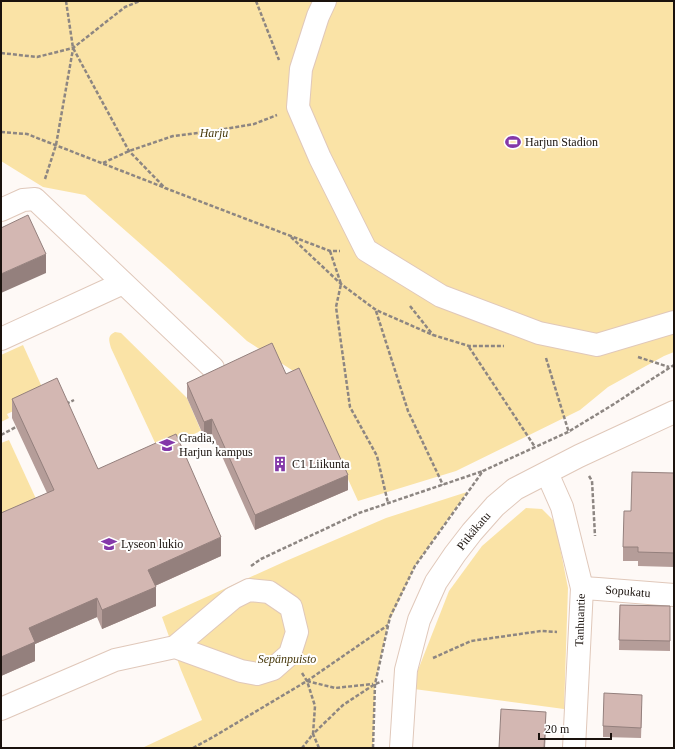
<svg xmlns="http://www.w3.org/2000/svg" width="675" height="749" viewBox="0 0 675 749" font-family="Georgia,serif">
  <rect width="100%" height="100%" fill="#fef9f6"/>
  <!-- green -->
  <g fill="#fae3a6">
    <path d="M1,1H674V352L664,356L608,387L580,410L456,471L358,501L301,376L247,341L169,269L85,195L43,187L1,161Z"/>
    <path d="M115,332L121,333L187,398L201,431L158,449L111,348C109,340 107,336 115,332Z"/>
    <path d="M23,345L46,396L7,414L9,418L1,422V355Z"/>
    <path d="M9,440L37,501L1,533V443Z"/>
    <path d="M467,492L415,566L388,624L375,684L373,748H142L202,720L181,670L162,617L286,561L386,518Z"/>
    <path d="M526,508L542,509L555,522L568,588L564,709L414,689L418,670L449,591L482,546Z"/>
  </g>
  <g fill="none" stroke-linecap="round" stroke-linejoin="round">
    <defs>
      <g id="minor">
        <path d="M325,1L318,16L301,69L298,107L320,158L366,250L441,296L539,333L597,345L674,322"/>
        <path d="M1,210L23,200L35,199L213,368"/>
        <path d="M1,339L123,283"/>
        <path d="M547,473L562,507L582,588L574,748"/>
        <path id="s1" d="M582,588L598,589L674,595"/>
        <path d="M1,709L115,660L175,647L233,598L249,590L269,592L291,607L297,632L290,654L273,669L257,674L241,671L175,647"/>
        <path id="s2" d="M401,748L406,670L419,620L436,582L455,554L472,532L495,506L515,489L579,456L674,412"/>
      </g>
    </defs>
    <!-- minor casing -->
    <use href="#minor" stroke="#e0c8ba" stroke-width="24"/>
    <!-- path -->
    <g stroke="#8d8682" stroke-width="2.5" stroke-dasharray="4 2" stroke-linecap="butt">
      <path d="M66,1L73,48L129,151L165,188L330,251H340"/>
      <path d="M256,1L279,60"/>
      <path d="M1,53L37,57L73,48L125,7L140,1"/>
      <path d="M1,132L27,134L163,187"/>
      <path d="M103,163L129,151L173,136L213,131L254,124L277,115"/>
      <path d="M45,179L56,145L73,49"/>
      <path d="M291,237L341,284L376,310L433,335L469,346H504"/>
      <path d="M330,251L341,284L336,307L350,407L377,456L388,503"/>
      <path d="M410,306L433,335"/>
      <path d="M376,311L408,411L443,485"/>
      <path d="M469,347L535,447"/>
      <path d="M638,357L669,367"/>
      <path d="M546,358L569,433"/>
      <path d="M66,404L74,400"/>
      <path d="M1,435L16,427"/>
      <path d="M589,476L592,481L595,536"/>
      <path d="M251,566L261,559L359,513L483,471"/>
      <path d="M433,658L471,641L541,631L557,632"/>
      <path d="M302,673L307,681L315,706L313,734L302,748"/>
      <path d="M307,681L335,688L373,684"/>
      <path d="M193,748L213,737L307,681L388,625"/>
      <path d="M319,748L313,734L343,705L375,684L383,681"/>
      <path d="M373,748L375,684L390,617L415,566L483,471L568,432L614,404L652,379L674,365"/>
    </g>
    <!-- minor -->
    <use href="#minor" stroke="#fff" stroke-width="22"/>
  </g>
  <!-- wall -->
  <g fill="#b59d99">
    <path d="M286,374L348,490L255,530L212,434L204,437L187,398V383Z"/>
    <path d="M12,399L98,469L221,556L155,586L156,606L102,629L97,617L35,644V661L1,676L47,493L12,418Z"/>
    <path d="M674,473V567L638,566V561H623V547L631,511Z"/>
    <path d="M620,605L670,606V651L619,650Z"/>
    <path d="M642,706L641,738L603,737V726Z"/>
  </g>
  <!-- shaded-wall -->
  <g fill="#94807d">
    <path d="M46,254V273L1,293V274Z"/>
    <path d="M212,419V434L204,437V422Z"/>
    <path d="M348,475V490L255,530V515Z"/>
    <path d="M221,537V556L148,589V570Z"/>
    <path d="M156,587V606L102,629V610Z"/>
    <path d="M97,598V617L35,644V661L1,676V657L29,628Z"/>
    <path d="M546,712V727L545,748H544Z"/>
  </g>
  <!-- building -->
  <g fill="#d3b7b2" stroke="#94807d">
    <path d="M28,215L46,254L1,274V228Z"/>
    <path d="M272,343L286,374L299,368L348,475L255,515L212,419L204,422L187,383Z"/>
    <path d="M57,378L98,469L176,434L221,537L148,570L156,587L102,610L97,598L29,628L35,642L1,657V513L54,490L12,399Z"/>
    <path d="M632,472L674,473V553L638,552V547H623L624,511H631Z"/>
    <path d="M620,605L670,606V641L619,640Z"/>
    <path d="M604,693L642,695L641,728L603,726Z"/>
    <path d="M501,709L546,712L544,748H499Z"/>
  </g>
  <!-- icons -->
  <defs>
    <symbol id="stadium-bare" viewBox="-9 -9 18 18"><path d="M0-5a6.5 5 0 1 0 0 10a6.5 5 0 1 0 0-10ZM-3.5-1.8h7v3.6h-7Z" fill="#8438a9" stroke="#fff" stroke-width="2.5" paint-order="stroke"/></symbol>
    <symbol id="university-bare" viewBox="-9 -9 18 18"><path d="M0-5L7-2L0 1L-7-2ZM-4 1L0 2.5L4 1V4Q0 6-4 4Z" fill="#8438a9" stroke="#fff" stroke-width="2.5" paint-order="stroke"/></symbol>
    <symbol id="building-bare" viewBox="-9 -9 18 18"><path d="M-4-6H4V6H1V3H-1V6H-4ZM-2.5-4.3h1.7v1.8h-1.7ZM.8-4.3h1.7v1.8H.8ZM-2.5-1h1.7V.8h-1.7ZM.8-1h1.7V.8H.8Z" fill="#8438a9" stroke="#fff" stroke-width="2.5" paint-order="stroke"/></symbol>
    <symbol id="school-bare" viewBox="-9 -9 18 18"><path d="M0-5L7-2L0 1L-7-2ZM-4 1L0 2.5L4 1V4Q0 6-4 4Z" fill="#8438a9" stroke="#fff" stroke-width="2.5" paint-order="stroke"/></symbol>
  </defs>
  <g fill-rule="evenodd">
    <use href="#stadium-bare" x="502" y="131" width="22" height="22"/>
    <use href="#university-bare" x="156" y="434" width="22" height="22"/>
    <use href="#building-bare" x="269" y="453" width="22" height="22"/>
    <use href="#school-bare" x="98" y="533" width="22" height="22"/>
  </g>
  <g text-anchor="middle" stroke-width="4" stroke-linejoin="round" paint-order="stroke">
    <!-- park labels -->
    <g font-size="12" font-style="italic" fill="#493a0d" stroke="#fff">
      <text x="214" y="137">Harju</text>
      <text x="287" y="663">Sepänpuisto</text>
    </g>
    <!-- poi labels -->
    <g font-size="12" fill="#1a120d" stroke="#fff" text-anchor="start">
      <text x="525" y="146">Harjun Stadion</text>
      <text x="179" y="442">Gradia,<tspan x="179" dy="14">Harjun kampus</tspan></text>
      <text x="292" y="468">C1 Liikunta</text>
      <text x="121" y="548">Lyseon lukio</text>
    </g>
    <!-- street labels -->
    <g font-size="12" fill="#1a120d" stroke="#fff">
      <text dy="4" stroke="none"><textPath href="#s2" startOffset="235">Pitkäkatu</textPath></text>
      <text dy="4" stroke="none"><textPath href="#s1" startOffset="46">Sopukatu</textPath></text>
      <text transform="translate(580 620) rotate(-88)" y="4">Tanhuantie</text>
    </g>
  </g>
  <!-- border -->
  <rect width="675" height="749" fill="none" stroke="#1a120d" stroke-width="4"/>
  <!-- scale -->
  <path d="M539 733v6h72v-6" fill="none" stroke="#1a120d" stroke-width="2"/>
  <text x="545" y="733" font-size="12" fill="#1a120d" stroke="#ffffff" stroke-width="3" paint-order="stroke">20 m</text>
</svg>
